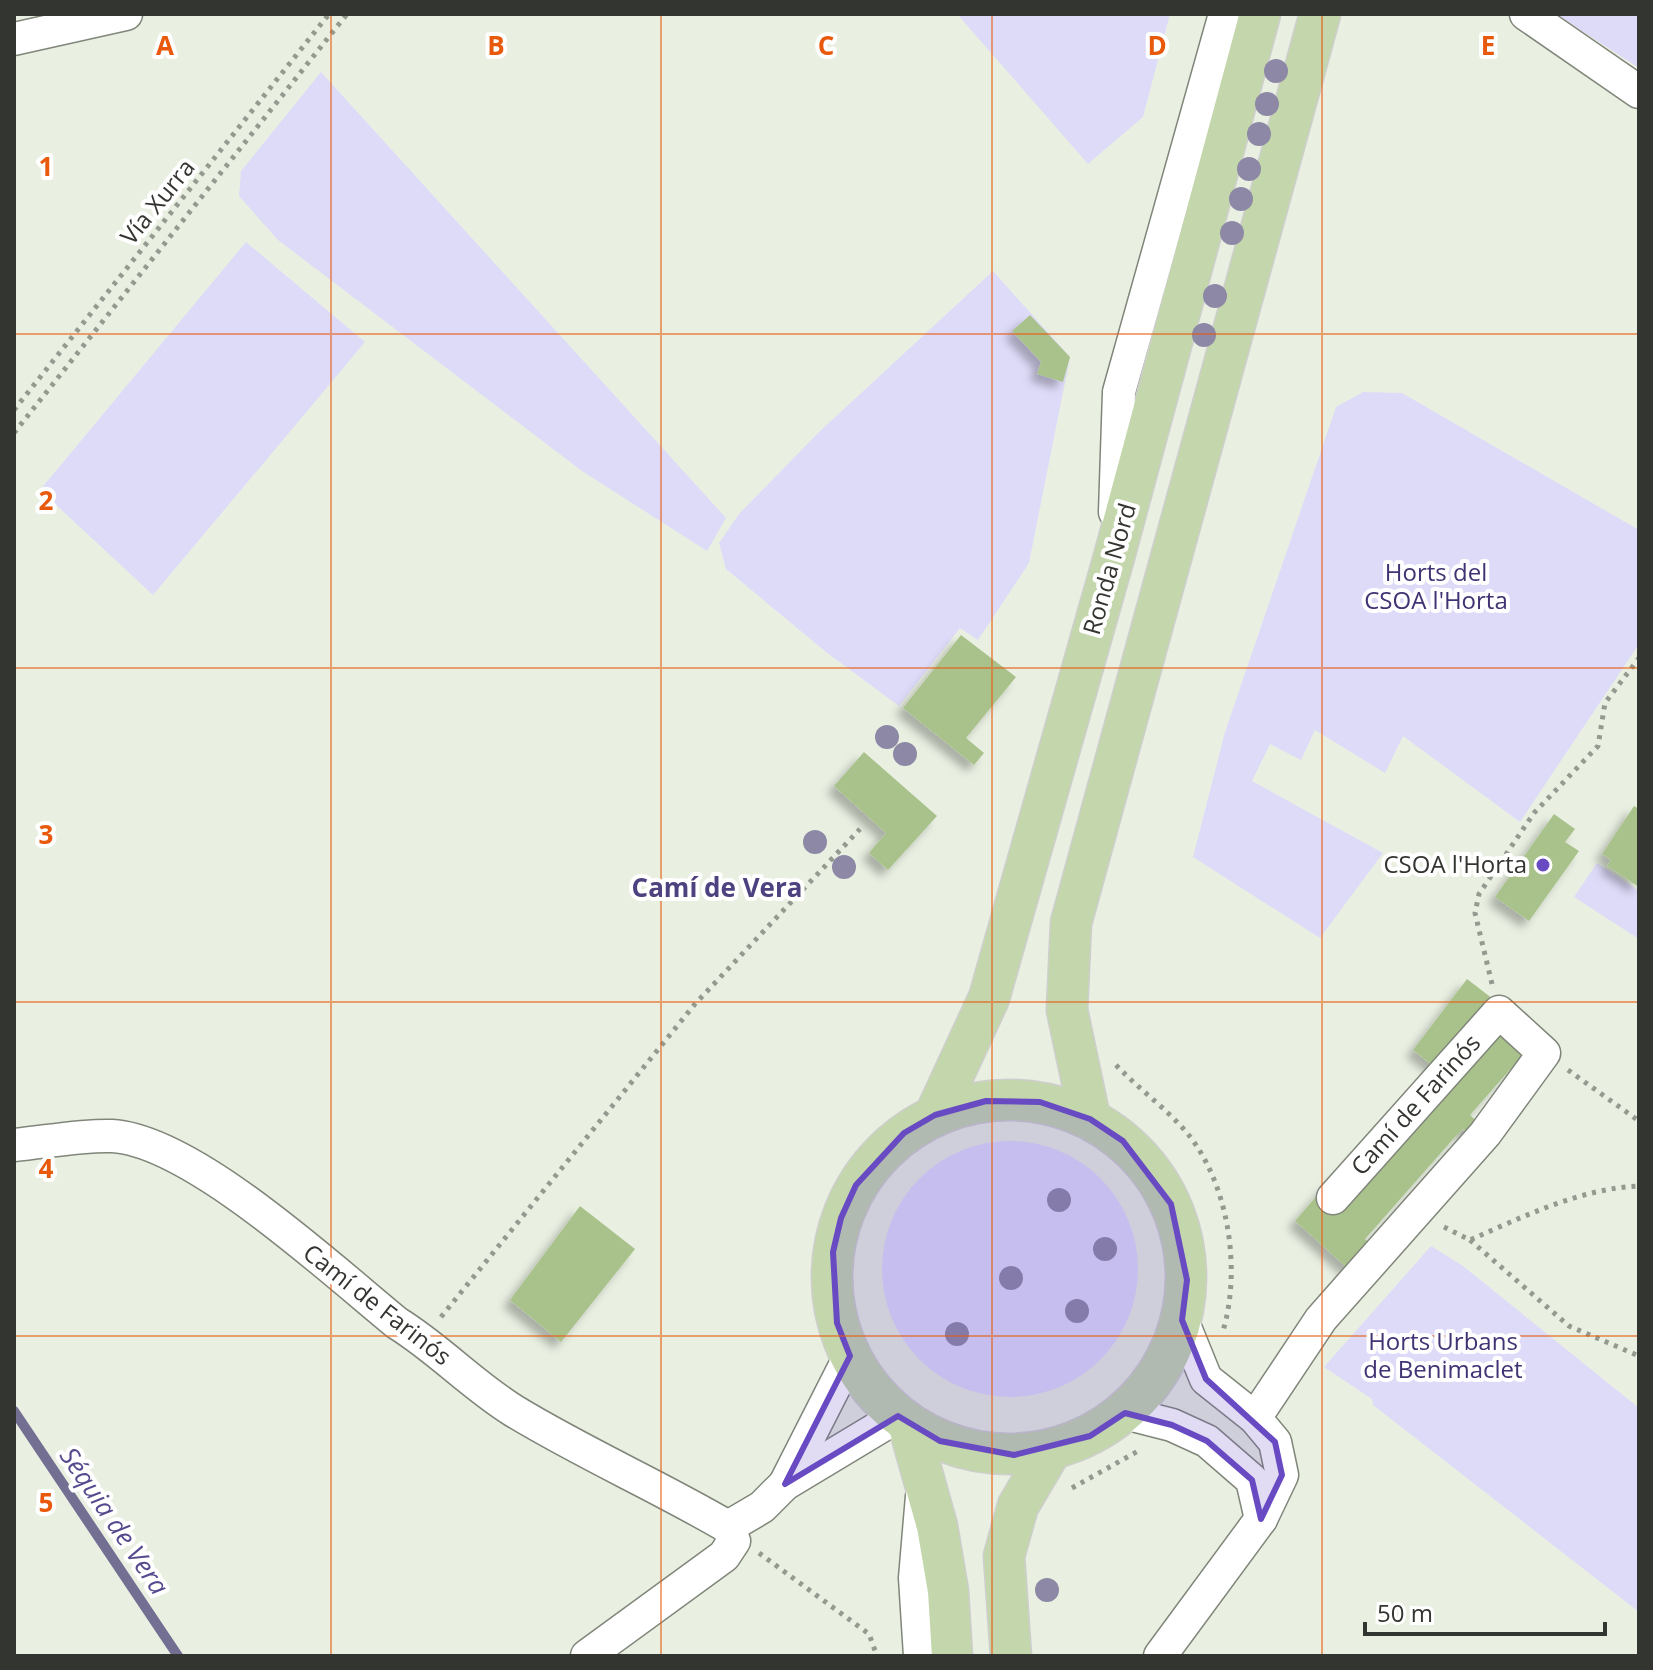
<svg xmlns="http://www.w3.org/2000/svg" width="1653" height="1670" viewBox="0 0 1653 1670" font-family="'Open Sans',sans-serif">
  <defs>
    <filter id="shadow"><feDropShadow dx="-7" dy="7" stdDeviation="4" flood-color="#0004"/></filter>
  </defs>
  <rect width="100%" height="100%" fill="#e9f0e2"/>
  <!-- green -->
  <g fill="#dedbf9">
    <path d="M957,14H1170L1143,117L1088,164Z"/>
    <path d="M1556,14H1639V68Z"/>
    <path d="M321,72L726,518L707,551L582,471L278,240L239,196L241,171Z"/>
    <path d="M246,242L365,342L153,595L40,490Z"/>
    <path d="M993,271L1070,357L1029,563L978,640L960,628L899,706L826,652L726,569L719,543L739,514L818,433Z"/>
    <path d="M1363,392L1402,393L1639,530V644L1520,822L1403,736L1385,773L1315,730L1301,760L1270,744L1252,781L1383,853L1320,938L1193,857L1225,732L1336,407Z"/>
    <path d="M1597,863L1639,891V939L1574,897Z"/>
    <circle cx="1010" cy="1269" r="128"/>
    <path d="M1431,1246L1463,1266L1639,1408V1612L1373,1405L1372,1399L1324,1367Z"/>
  </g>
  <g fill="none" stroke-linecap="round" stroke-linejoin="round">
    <!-- stream -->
    <path stroke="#736f93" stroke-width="10" d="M14,1411L178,1656"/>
  </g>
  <!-- building -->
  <g fill="#a9c28c" filter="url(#shadow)">
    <path d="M1030,315L1070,357L1063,382L1037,374L1041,362L1012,331Z"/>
    <path d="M961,635L1016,677L966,738L984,753L974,765L903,708Z"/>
    <path d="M864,752L937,816L888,870L869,853L886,833L834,786Z"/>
    <path d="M1634,806L1639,809V887L1607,866L1611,860L1602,854Z"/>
    <path d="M1554,814L1575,829L1565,842L1579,851L1529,921L1495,897Z"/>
    <path d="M1467,979L1493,999L1438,1070L1413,1050Z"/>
    <path d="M1502,1023L1518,1037L1510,1045L1522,1056L1470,1115L1481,1125L1472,1136L1463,1129L1454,1138L1365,1239L1374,1247L1353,1273L1295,1221L1321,1191Z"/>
    <path d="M580,1206L635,1249L561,1342L510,1300Z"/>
  </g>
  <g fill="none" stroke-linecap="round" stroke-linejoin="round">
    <defs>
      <g id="minor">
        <path d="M1526,14L1639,92"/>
        <path d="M14,39L126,14"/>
        <path d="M1115,512L1119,392L1225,14"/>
        <path d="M14,1145C46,1142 80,1135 112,1136C192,1140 333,1271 397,1323C439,1349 472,1385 514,1411C583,1453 658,1486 728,1527L762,1507L785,1484L898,1416"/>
        <path d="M1125,1413L1172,1425L1207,1441L1252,1480L1261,1519"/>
        <path d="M1255,1418L1321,1319L1485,1134L1544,1053L1499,1012L1333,1198"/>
        <path d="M785,1484L850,1356"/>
        <path d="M587,1656L724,1556L734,1541L728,1527"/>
        <path d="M920,1656L915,1578L922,1496"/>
        <path d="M1160,1656L1261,1519L1282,1475L1275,1442L1255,1418L1206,1379L1182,1320"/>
      </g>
      <g id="major">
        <circle cx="1009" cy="1277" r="177"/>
        <path d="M935,1115L989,998L1114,557L1260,14"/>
        <path d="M1090,1119L1067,1010L1071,923L1320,14"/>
        <path d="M908,1423L937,1526L948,1591L952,1656"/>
        <path d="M1011,1656L1004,1556L1018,1506L1051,1450"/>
      </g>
    </defs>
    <!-- minor casing -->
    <use href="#minor" stroke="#80867a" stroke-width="35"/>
    <!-- major casing -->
    <use href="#major" stroke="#cecfcd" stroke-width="43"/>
    <!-- path -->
    <g stroke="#959a90" stroke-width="5" stroke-dasharray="4 6" stroke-linecap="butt">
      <path d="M14,410L329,14"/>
      <path d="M14,433L347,14"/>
      <path d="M1492,984L1475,913L1479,894L1534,813L1598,746L1605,703L1639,658"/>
      <path d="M1116,1065C1136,1086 1159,1103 1179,1124C1228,1174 1243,1269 1222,1334"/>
      <path d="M1568,1070L1639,1121"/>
      <path d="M1444,1227L1470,1240C1522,1217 1582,1188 1639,1186"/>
      <path d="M1470,1240L1569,1326L1639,1356"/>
      <path d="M441,1317L695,1004L860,829"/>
      <path d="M1072,1488L1140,1450"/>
      <path d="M759,1553L869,1634L877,1656"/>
    </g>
    <!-- minor -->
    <use href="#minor" stroke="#fff" stroke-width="32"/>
    <!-- major -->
    <use href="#major" stroke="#c4d6ac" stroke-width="40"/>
  </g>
  <!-- trees -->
  <g fill="#8c88a5">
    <circle cx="1276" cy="71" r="12"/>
    <circle cx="1267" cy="104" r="12"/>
    <circle cx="1259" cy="134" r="12"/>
    <circle cx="1249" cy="169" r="12"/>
    <circle cx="1241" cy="199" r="12"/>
    <circle cx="1232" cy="233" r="12"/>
    <circle cx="1215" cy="296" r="12"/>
    <circle cx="1204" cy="335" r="12"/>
    <circle cx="887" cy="737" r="12"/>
    <circle cx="905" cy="754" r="12"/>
    <circle cx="815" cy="842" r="12"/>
    <circle cx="844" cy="867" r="12"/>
    <circle cx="1059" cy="1200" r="12"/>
    <circle cx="1105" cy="1249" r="12"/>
    <circle cx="1011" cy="1278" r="12"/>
    <circle cx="1077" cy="1311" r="12"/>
    <circle cx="957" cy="1334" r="12"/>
    <circle cx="1047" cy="1590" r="12"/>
  </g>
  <!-- marked area -->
  <path fill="#684ac3" fill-opacity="0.2" stroke="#684ac3" stroke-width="6" stroke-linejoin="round" d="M986,1101L1040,1102L1090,1119L1123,1141L1171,1204L1187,1280L1182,1320L1206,1379L1275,1442L1282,1475L1261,1519L1252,1480L1207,1441L1172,1425L1125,1413L1090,1436L1014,1455L940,1441L898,1416L785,1484L850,1356L837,1323L833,1252L841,1218L856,1185L904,1133L935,1115Z"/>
  <!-- grid -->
  <path fill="none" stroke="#e8590c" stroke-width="2" stroke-opacity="0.55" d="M331,14V1656M661,14V1656M992,14V1656M1322,14V1656M14,334H1639M14,668H1639M14,1002H1639M14,1336H1639"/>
  <!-- markers -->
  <circle fill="#684ac3" stroke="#fff" stroke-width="3" cx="1543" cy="865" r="8"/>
  <g text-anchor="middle" stroke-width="8" stroke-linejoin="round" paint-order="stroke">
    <!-- street labels -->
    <g font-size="24" fill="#333630" stroke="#fff">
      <text transform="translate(158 202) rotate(-51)" y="8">Vía Xurra</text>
      <text transform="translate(1110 569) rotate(-74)" y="8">Ronda Nord</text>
      <text transform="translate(1416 1105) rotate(-48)" y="8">Camí de Farinós</text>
      <text transform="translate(377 1305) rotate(38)" y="8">Camí de Farinós</text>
    </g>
    <!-- park labels -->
    <g font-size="24" fill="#403273" stroke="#fff">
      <text x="1436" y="581">Horts del<tspan x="1436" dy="28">CSOA l'Horta</tspan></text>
      <text x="1443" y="1350">Horts Urbans<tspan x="1443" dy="28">de Benimaclet</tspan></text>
    </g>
    <!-- poi labels -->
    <g font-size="24" fill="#333630" stroke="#fff" text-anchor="end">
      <text x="1527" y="873">CSOA l'Horta</text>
    </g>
    <!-- neighbourhood labels -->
    <g font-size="26" font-weight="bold" fill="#4d427f" stroke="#fff">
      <text x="717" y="897">Camí de Vera</text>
    </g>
    <!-- water labels -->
    <g font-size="26" font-style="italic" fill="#564a8e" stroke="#fff">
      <text transform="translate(114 1521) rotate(56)" y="9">Séquia de Vera</text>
    </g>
  </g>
  <g font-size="26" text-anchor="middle" font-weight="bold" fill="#e8590c" stroke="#fff" stroke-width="8" stroke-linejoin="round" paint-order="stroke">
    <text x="165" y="55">A</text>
    <text x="496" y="55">B</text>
    <text x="826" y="55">C</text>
    <text x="1157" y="55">D</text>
    <text x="1488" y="55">E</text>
    <text x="46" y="176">1</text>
    <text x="46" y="510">2</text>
    <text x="46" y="844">3</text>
    <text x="46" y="1178">4</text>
    <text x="46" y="1512">5</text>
  </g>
  <!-- border -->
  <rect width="1653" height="1670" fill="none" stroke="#333630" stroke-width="32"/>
  <!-- scale -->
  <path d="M1365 1622v12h240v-12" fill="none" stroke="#333630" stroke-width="4"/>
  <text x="1377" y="1622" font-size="24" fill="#333630" stroke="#ffffff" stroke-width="6" paint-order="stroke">50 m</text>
</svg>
